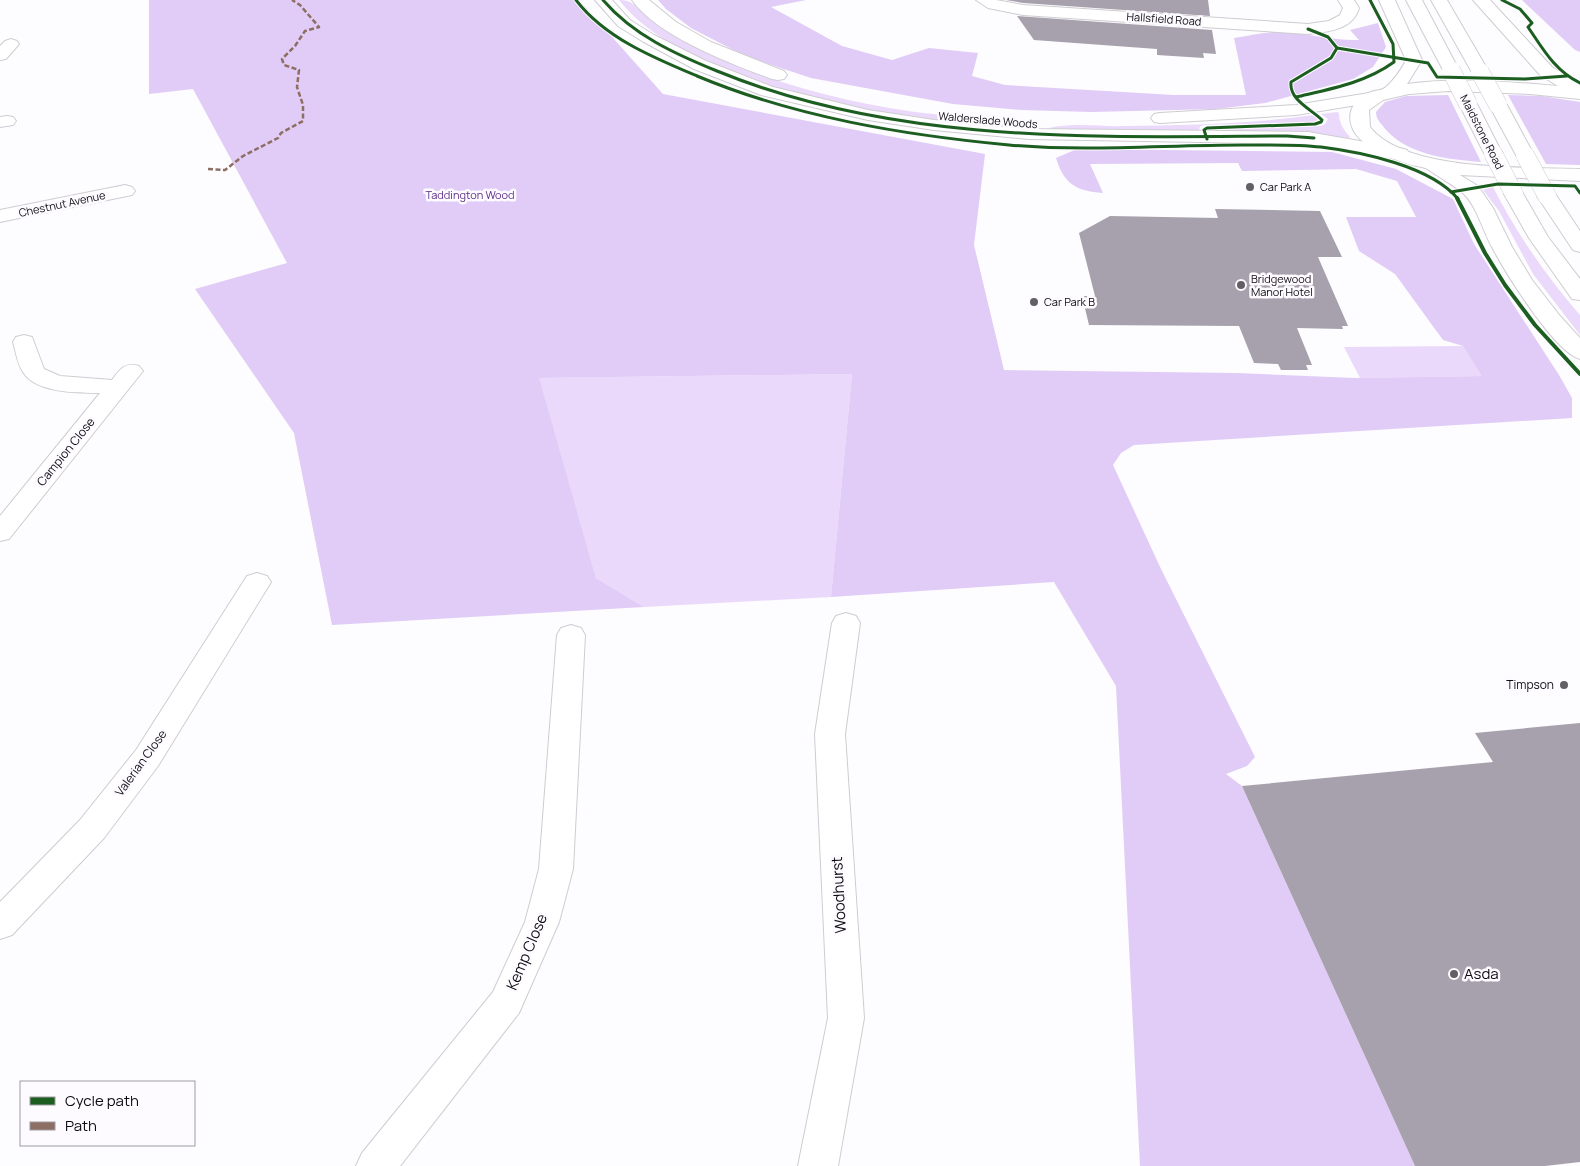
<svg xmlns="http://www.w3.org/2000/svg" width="1580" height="1166" viewBox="0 0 1580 1166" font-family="Manrope,sans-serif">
  <rect width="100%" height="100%" fill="#fdfcfe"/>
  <!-- green -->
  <g fill="#ead9fb">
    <path d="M619,0C632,0 635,6 644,14C675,38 711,57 748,70C806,92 870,107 933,114C967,118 1005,117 1039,124C1019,134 989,126 967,124C869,115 682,81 619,0Z"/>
    <path d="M1337,112L1339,113C1339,123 1343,129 1350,137L1348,139L1315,134L1208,130L1321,126L1325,124L1328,119L1321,114Z"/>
    <path d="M1314,115L1318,119L1314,122L1205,125L1200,126L1199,131L1054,130L1049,128C1075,122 1099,127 1125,126C1188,125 1252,124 1314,115Z"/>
    <path d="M1493,187C1516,233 1547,277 1580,315V335L1533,274L1499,211L1483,190Z"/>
    <path d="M1463,346L1483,376L1360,378L1344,347Z"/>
    <path d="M852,374L831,597L644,607L596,578L538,378Z"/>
  </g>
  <!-- forest -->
  <g fill="#e0ccf6">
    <path d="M149,0H579L663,94L985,154L974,245L1004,370L1237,373L1355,378L1482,376L1463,346L1443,340L1395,274L1359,251L1346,217H1416L1397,181L1356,169L1242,171L1238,163L1090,164L1103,193C1076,191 1064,184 1056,158L1077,149L1332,152L1396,169L1453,199L1474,244L1559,375L1572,398V418L1134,445L1121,453L1113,465L1161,569L1255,757L1247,766L1226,774L1242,786L1415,1166H1140L1116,686L1054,582L831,597L852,374L539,378L596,578L644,607L332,625L294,433L195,289L287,263L193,89L149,94Z"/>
    <path d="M658,0H806L771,7L842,46L892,60L929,48L978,53L972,76L1005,85L1174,95H1246L1234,38C1248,36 1263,32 1277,32C1304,32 1331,41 1359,40L1350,30L1378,23L1386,47L1373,67L1353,79L1265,103L1216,109L1091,112L1022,110L953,104L811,78L745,56L691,28L666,9Z"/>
    <path d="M1522,0H1580V52L1575,50Z"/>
    <path d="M1448,95L1481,162C1447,159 1404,155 1382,125C1379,121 1376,118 1376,112L1385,102L1406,96Z"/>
    <path d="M1508,95L1541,96L1580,102V165L1546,164Z"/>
  </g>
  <!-- building -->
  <g fill="#a7a0ad">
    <path d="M1006,0H1208L1210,16L1023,3Z"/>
    <path d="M1017,16L1212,30L1216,54L1203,53L1204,58L1157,55V49L1034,40Z"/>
    <path d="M1215,209L1320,211L1342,257H1318L1348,326H1342L1343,329L1297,328L1312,365H1306L1308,370H1281L1278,364L1254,363L1239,326L1089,325L1082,296H1095L1079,233L1110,216L1218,218Z"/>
    <path d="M1580,723V1162L1545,1166H1415L1242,786L1493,762L1475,733Z"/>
  </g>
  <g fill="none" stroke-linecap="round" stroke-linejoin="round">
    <defs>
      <g id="minor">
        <path d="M595,0H612L630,20L654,35L706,61L773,87L868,110L934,120L1029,129L1308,132L1400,148L1407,150L1409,154L1407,158L1400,160L1308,144L1029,139L934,130L868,120L761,95L694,69L642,41L618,26Z"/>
        <path d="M632,0H649L676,22L711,42L784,71L787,75L784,79L778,80L772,79C731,64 657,36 632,0Z"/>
        <path d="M976,0H996L1023,5L1308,24L1329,21L1340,15L1343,8L1338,0H1354L1359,8C1353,30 1327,32 1308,34L1023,15L988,8Z"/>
        <path d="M11,39L17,41L19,44L6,59L0,60V46L5,41Z"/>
        <path d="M1369,93L1375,94L1378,98L1375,102L1296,115L1160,123L1154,122L1151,118L1154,114L1160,113L1296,105Z"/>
        <path d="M7,116L13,117L16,121L13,125L0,127V117Z"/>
        <path d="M125,185L132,187L135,191L132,195L0,222V210Z"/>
        <path d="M24,335L32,337L44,369L60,376L112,380C120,369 125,362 139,366L143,371L9,539L0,541V516L100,393C79,393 35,393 23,372C17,363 16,352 13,342L16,337Z"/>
        <path d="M257,573L267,576L271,582L158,766L104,838L12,935L0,939V902L80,820L136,750L247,576Z"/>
        <path d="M846,613L856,616L860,623L845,734L864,1018L838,1166H798L828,1018L815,734L832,623L836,616Z"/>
        <path d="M571,625L581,628L585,635L573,869L559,922L519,1013L400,1166H356L362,1153L493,992L525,922L539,869L557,635L561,628Z"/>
      </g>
      <g id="major">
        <path d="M1379,0H1395L1422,60L1407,84C1456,77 1508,82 1558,86L1540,75L1473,0H1490L1552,67L1580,85V99L1530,94L1448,91L1409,94L1383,100L1369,110L1370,127C1405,172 1526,167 1580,169V181L1460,175L1478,186L1493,208L1512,247L1532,280L1560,316L1580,338V359C1555,353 1505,272 1492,247C1483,231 1477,207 1464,194C1454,185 1440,178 1429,170C1425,167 1416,166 1411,165C1393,159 1359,147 1352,127C1346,110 1356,98 1371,92C1376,90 1382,91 1386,87C1393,81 1402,69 1406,60Z"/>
        <path d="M1406,0H1422L1459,70L1457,74H1445L1443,70Z"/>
        <path d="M1431,0H1447L1489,72L1486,76H1474Z"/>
        <path d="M1468,99L1474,100L1477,104L1502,153L1500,157L1493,159L1486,157L1484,153L1459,104L1462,100Z"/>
        <path d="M1498,100L1504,101L1507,105L1534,155L1532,159L1525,161L1518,159L1516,155L1489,105L1492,101Z"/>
        <path d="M1514,188L1521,190L1548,237L1580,279V300L1572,299L1529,238L1504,194L1507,190Z"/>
        <path d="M1547,190L1554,192L1580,231V252L1573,250L1537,196L1540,192Z"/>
      </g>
    </defs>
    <!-- minor casing -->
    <use href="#minor" stroke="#ceccd1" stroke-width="2"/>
    <!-- major casing -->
    <use href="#major" stroke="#ceccd1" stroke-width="2"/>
    <!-- minor -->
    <use href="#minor" fill="#fff" fill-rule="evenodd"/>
    <!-- major -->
    <use href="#major" fill="#fff" fill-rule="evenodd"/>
    <defs>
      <g id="major-bridge">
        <path d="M1451,70L1468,104"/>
        <path d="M1480,72L1498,105"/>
        <path d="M1493,153L1514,194"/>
        <path d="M1525,155L1547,196"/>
      </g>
    </defs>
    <!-- major-bridge casing -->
    <use href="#major-bridge" stroke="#ceccd1" stroke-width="19" stroke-linecap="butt"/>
    <!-- major-bridge -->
    <use href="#major-bridge" stroke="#fff" stroke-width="18"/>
    <!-- quiet -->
    <path stroke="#8d6e63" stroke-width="2.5" stroke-dasharray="5 2.5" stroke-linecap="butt" d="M208,169L225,170L243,156L278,138L281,133L303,121V105L297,87L299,70L284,65L282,59L295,46L305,31L319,27L300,5L292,0"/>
    <defs>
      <g id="cycleway-far1">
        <path d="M576,0C605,38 654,58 697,76C795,117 903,135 1009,145C1086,152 1165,145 1242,145C1268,145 1295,144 1321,147C1361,152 1431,166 1458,199"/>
        <path d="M603,0C633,35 675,54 717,71C897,145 1096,137 1287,136L1314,138"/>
        <path d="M1502,0L1520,9L1532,23L1528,27C1543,49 1555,71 1580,83"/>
        <path d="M1337,48L1428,63L1437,77L1525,79L1567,76"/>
        <path d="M1296,97C1330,89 1365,83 1394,62L1393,44L1370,0"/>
        <path d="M1207,139L1204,130L1207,128L1315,124L1321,122L1322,120C1311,109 1289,100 1291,82L1331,58L1337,48L1328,37L1308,29"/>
        <path d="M1451,192L1498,184L1575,186L1580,193"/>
      </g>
      <path id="cycleway" d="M1457,198L1485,253L1505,285L1535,325L1580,374"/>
    </defs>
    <!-- cycleway-far1 casing -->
    <use href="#cycleway-far1" stroke="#fdfbff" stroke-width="5"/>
    <!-- cycleway casing -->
    <use href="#cycleway" stroke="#fdfbff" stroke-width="6"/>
    <!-- cycleway-far1 -->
    <use href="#cycleway-far1" stroke="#1b5e20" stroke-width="3"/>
    <!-- cycleway -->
    <use href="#cycleway" stroke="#1b5e20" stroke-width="4"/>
  </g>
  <!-- markers -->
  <g fill="#625f65" stroke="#fdfbff" stroke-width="2">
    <circle cx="1250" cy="187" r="5"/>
    <circle cx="1241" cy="285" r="5"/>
    <circle cx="1034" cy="302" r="5"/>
    <circle cx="1564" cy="685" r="5"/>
    <circle cx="1454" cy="974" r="5"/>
  </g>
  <g text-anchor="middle" stroke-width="5" stroke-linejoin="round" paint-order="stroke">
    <!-- far-street labels -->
    <g font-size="11" fill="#0e0b12" stroke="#fdfbff">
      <text transform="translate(1164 19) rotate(4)" y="4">Hallsfield Road</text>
      <text transform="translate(988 120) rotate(5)" y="4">Walderslade Woods</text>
      <text transform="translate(1482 132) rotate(63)" y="4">Maidstone Road</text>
      <text transform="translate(62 204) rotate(-12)" y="4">Chestnut Avenue</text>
    </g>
    <!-- far-poi labels -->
    <g font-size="11" fill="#0e0b12" stroke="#fdfbff" text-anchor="start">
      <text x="1260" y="191">Car Park A</text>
      <text x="1251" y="283">Bridgewood<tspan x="1251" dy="13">Manor Hotel</tspan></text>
      <text x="1044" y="306">Car Park B</text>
    </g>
    <!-- far-park labels -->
    <g font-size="11" fill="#5d2d84" stroke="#fdfbff">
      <text x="470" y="199">Taddington Wood</text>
    </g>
    <!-- street labels -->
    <g font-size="12" fill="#0e0b12" stroke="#fdfbff">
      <text transform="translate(66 452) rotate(-51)" y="4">Campion Close</text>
      <text transform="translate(141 763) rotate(-54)" y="4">Valerian Close</text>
    </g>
    <!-- poi labels -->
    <g font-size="12" fill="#0e0b12" stroke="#fdfbff" text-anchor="end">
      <text x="1554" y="689">Timpson</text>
    </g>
    <!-- near-street labels -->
    <g font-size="15" fill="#0e0b12" stroke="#fdfbff">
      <text transform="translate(839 895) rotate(-93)" y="5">Woodhurst</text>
      <text transform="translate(527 952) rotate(-67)" y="5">Kemp Close</text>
    </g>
    <!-- near-poi labels -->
    <g font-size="15" fill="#0e0b12" stroke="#fdfbff" text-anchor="start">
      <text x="1464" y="979">Asda</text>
    </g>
  </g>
  <!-- legend -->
  <rect x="20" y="1081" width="175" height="65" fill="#fdfbff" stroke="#9d9ba0"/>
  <rect x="30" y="1097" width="25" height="8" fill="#1b5e20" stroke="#9d9ba0"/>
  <text x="65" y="1106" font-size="15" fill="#0e0b12">Cycle path</text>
  <rect x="30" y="1122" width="25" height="8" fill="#8d6e63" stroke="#9d9ba0"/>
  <text x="65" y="1131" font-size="15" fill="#0e0b12">Path</text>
</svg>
